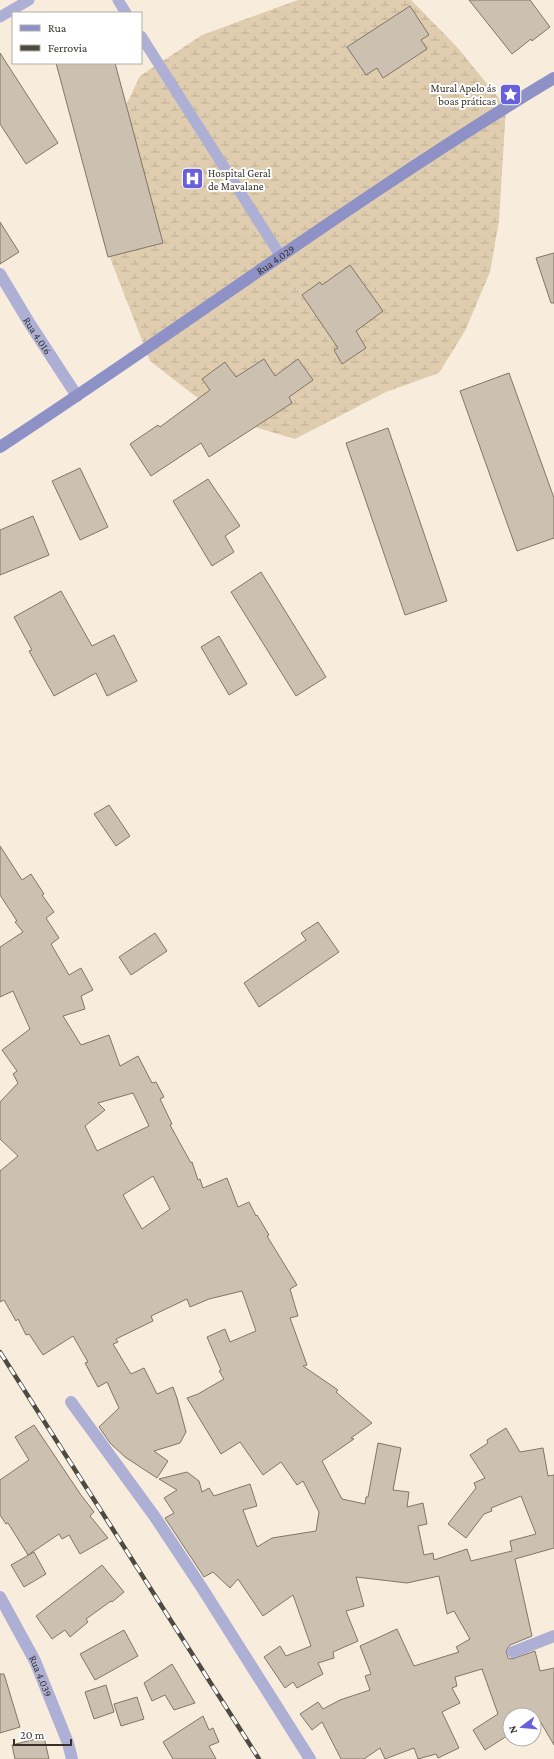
<svg xmlns="http://www.w3.org/2000/svg" width="554" height="1759" viewBox="0 0 554 1759" font-family="'Crimson Pro',serif">
  <defs>
    <pattern id="wetland-marsh" width="20" height="14" patternUnits="userSpaceOnUse"><rect width="20" height="14" fill="#e0cdaf"/><path d="M1 5h8M5 5V1M11 12h8M15 12V8" fill="none" stroke="#c1b097"/></pattern>
  </defs>
  <rect width="100%" height="100%" fill="#f8eddd"/>
  <!-- wetland -->
  <path fill="url(#wetland-marsh)" d="M298,0H411L457,47L506,107L499,221L490,272L465,331L439,373L386,392L295,439L222,417L150,361L102,237L107,145L140,76L202,35Z"/>
  <!-- building -->
  <g fill="#ccc1b1" stroke="#807667" fill-rule="evenodd">
    <path d="M469,0H530L550,27L532,41L531,39L512,54Z"/>
    <path d="M410,6L429,35L421,40L427,49L383,78L377,68L366,75L347,47Z"/>
    <path d="M0,53L58,143L26,164L0,124Z"/>
    <path d="M56,63H115L163,243L108,257Z"/>
    <path d="M0,222L19,252L0,264Z"/>
    <path d="M554,253V303H551L536,258Z"/>
    <path d="M350,265L383,311L356,331L366,348L342,364L334,350L338,348L302,295L320,282L322,285Z"/>
    <path d="M264,359L275,376L298,359L313,380L289,397L292,403L209,457L201,443L151,476L130,444L158,425L160,427L210,390L202,379L225,362L236,377Z"/>
    <path d="M509,373L554,498V538L517,551L460,391Z"/>
    <path d="M388,428L447,601L405,615L346,443Z"/>
    <path d="M80,468L108,527L80,540L52,481Z"/>
    <path d="M208,479L240,526L225,536L234,552L212,566L173,501Z"/>
    <path d="M33,516L49,555L0,575V530Z"/>
    <path d="M261,572L326,677L296,696L231,592Z"/>
    <path d="M61,591L92,646L114,635L137,681L107,696L96,673L54,696L29,651L32,650L14,617Z"/>
    <path d="M219,636L247,684L229,695L201,647Z"/>
    <path d="M109,805L130,836L116,846L94,814Z"/>
    <path d="M0,846L22,880L31,874L44,894L42,895L54,912L46,918L59,938L51,944L69,975L81,968L93,990L81,996L85,1009L63,1016L81,1045L109,1035L120,1066L138,1056L152,1083L156,1082L164,1097L160,1099L172,1124L170,1125L191,1163L192,1162L198,1180L200,1179L203,1188L227,1178L238,1207L249,1202L256,1216L257,1215L269,1235L267,1236L297,1285L290,1289L298,1316L290,1318L307,1365L303,1366L338,1390L336,1392L372,1423L351,1438L354,1439L322,1461L342,1499L365,1504L366,1497H368L378,1443L401,1448L393,1490L409,1492L407,1507L423,1503L427,1524L418,1526L424,1555L433,1553L434,1560L467,1549L471,1561L512,1551L510,1541L536,1534L521,1496L491,1508L492,1511L484,1514L466,1538L448,1524L476,1488L474,1483L485,1478L470,1455L488,1443L487,1440L506,1428L520,1452L543,1448L548,1476L554,1475V1548L515,1559L532,1636L510,1645L506,1651L508,1658L512,1659L535,1651L540,1671L554,1668V1745L540,1721L534,1723V1715H510V1734L485,1750L473,1730L498,1714L482,1669L455,1677L457,1686L452,1688L460,1703L442,1712L459,1748L438,1758L436,1754L418,1759L414,1748L385,1759L380,1748L364,1759H341L322,1722L312,1730L300,1714L318,1702L323,1709L340,1700L370,1690L365,1676L371,1674L360,1646L397,1629L414,1666L459,1652L456,1647L470,1639L454,1611L447,1614L439,1576L407,1583L356,1577L364,1606L346,1611L358,1641L333,1652L334,1658L318,1663L323,1674L297,1688L293,1682L285,1688L264,1657L280,1646L286,1656L311,1646L293,1595L263,1616L238,1579L230,1588L213,1572L204,1577L165,1518L174,1513L164,1498L177,1490L159,1479L187,1472L199,1481L202,1492L209,1488L214,1496L250,1484L257,1506L243,1510L257,1547L272,1538L316,1531L319,1512L303,1481L297,1485L281,1462L263,1475L240,1442L221,1454L187,1398L198,1394L224,1379L219,1371L221,1370L207,1337L225,1329L230,1342L256,1331L242,1291L209,1299L190,1307L187,1299L151,1316L153,1321L116,1339L118,1342L113,1344L131,1374L144,1368L157,1394L173,1387L177,1398L186,1432L180,1443L154,1451L168,1461L157,1478L125,1457L110,1443L99,1427L119,1408L107,1382L98,1387L85,1363L88,1362L73,1336L43,1355L29,1334L26,1335L18,1319L16,1321L4,1300L0,1302V1171L18,1156L0,1139V1102L18,1083L13,1074L17,1071L2,1050L30,1029L13,991L0,997V947L23,932L15,922L17,921L0,895ZM133,1093L149,1126L97,1151L85,1126L105,1110L98,1103ZM153,1176L170,1209L142,1229L123,1195Z"/>
    <path d="M318,922L339,952L259,1007L244,983L306,940L301,933Z"/>
    <path d="M155,933L167,951L131,975L119,957Z"/>
    <path d="M34,1425L81,1495L94,1512L90,1516L108,1538L80,1554L69,1535L62,1539L59,1534L28,1555L8,1523L6,1524L0,1515V1480L29,1460L15,1437Z"/>
    <path d="M34,1552L46,1574L24,1587L11,1565Z"/>
    <path d="M102,1565L124,1592L112,1602L111,1601L86,1619L88,1622L70,1637L65,1630L52,1639L36,1616Z"/>
    <path d="M124,1630L138,1656L95,1680L80,1654Z"/>
    <path d="M172,1664L195,1703L174,1710L165,1695L152,1701L144,1683Z"/>
    <path d="M0,1674H4L20,1727L0,1733Z"/>
    <path d="M106,1685L114,1712L94,1719L85,1692Z"/>
    <path d="M137,1697L144,1719L121,1726L114,1704Z"/>
    <path d="M203,1716L209,1730L213,1728L219,1742L209,1746L216,1759H173L163,1742Z"/>
    <path d="M44,1737L49,1759H15L12,1745Z"/>
  </g>
  <g fill="none" stroke-linecap="round" stroke-linejoin="round">
    <!-- lane -->
    <g stroke="#adb0d4" stroke-width="11">
      <path d="M118,0L126,13"/>
      <path d="M0,17L29,0"/>
      <path d="M141,36L280,255"/>
    </g>
    <!-- street -->
    <g stroke="#adb0d4" stroke-width="12">
      <path id="s1" d="M0,274L30,324L77,396"/>
      <path d="M71,1402L155,1517L202,1588L310,1759"/>
      <path id="s2" d="M0,1597L35,1661L68,1743L72,1759"/>
      <path d="M513,1652L554,1636"/>
    </g>
    <!-- secondary -->
    <path stroke="#8e91c6" stroke-width="12" id="s3" d="M0,447C186,325 364,192 554,78"/>
    <defs>
      <path id="rail" d="M0,1352L259,1759"/>
    </defs>
    <!-- rail casing -->
    <use href="#rail" stroke="#4e4941" stroke-width="4.5"/>
    <!-- rail -->
    <use href="#rail" stroke="#fff" stroke-width="3" stroke-dasharray="9" stroke-linecap="butt"/>
  </g>
  <!-- icons -->
  <defs>
    <symbol id="sight-square" viewBox="-11 -11 22 22"><rect x="-9" y="-9" width="18" height="18" rx="4" fill="#6860da" stroke="#fff"/><path d="M0-6L1.8-2.2L6-1.7L2.9 1.2L3.7 5.4L0 3.3L-3.7 5.4L-2.9 1.2L-6-1.7L-1.8-2.2Z" fill="#fff"/></symbol>
    <symbol id="hospital-square" viewBox="-11 -11 22 22"><rect x="-9" y="-9" width="18" height="18" rx="4" fill="#6860da" stroke="#fff"/><path d="M-5-5h3v3.5h4V-5h3V5h-3V1.5h-4V5h-3Z" fill="#fff"/></symbol>
  </defs>
  <g fill-rule="evenodd">
    <use href="#sight-square" x="498" y="82" width="25" height="25"/>
    <use href="#hospital-square" x="180" y="166" width="25" height="25"/>
  </g>
  <g text-anchor="middle" stroke-width="4" stroke-linejoin="round" paint-order="stroke">
    <!-- poi labels -->
    <g font-size="11" fill="#36322b" stroke="#fff" text-anchor="end">
      <text x="496" y="92">Mural Apelo ás<tspan x="496" dy="13">boas práticas</tspan></text>
      <text x="208" y="177" text-anchor="start">Hospital Geral<tspan x="208" dy="13">de Mavalane</tspan></text>
    </g>
    <!-- street labels -->
    <g font-size="11" fill="#36322b" stroke="#fff">
      <text dy="4" stroke="none"><textPath href="#s3" startOffset="333">Rua 4.029</textPath></text>
      <text dy="4" stroke="none"><textPath href="#s1" startOffset="72">Rua 4.016</textPath></text>
      <text dy="4" stroke="none"><textPath href="#s2" startOffset="89">Rua 4.039</textPath></text>
    </g>
  </g>
  <!-- legend -->
  <rect x="12" y="12" width="130" height="52" fill="#ffffff" stroke="#afadaa"/>
  <rect x="20" y="25" width="20" height="6" fill="#8e91c6" stroke="#afadaa"/>
  <text x="48" y="32" font-size="12" fill="#36322b">Rua</text>
  <rect x="20" y="45" width="20" height="6" fill="#4e4941" stroke="#afadaa"/>
  <text x="48" y="52" font-size="12" fill="#36322b">Ferrovia</text>
  <!-- north arrow -->
  <g transform="translate(522 1727) rotate(254)"><circle r="19" fill="#ffffff" stroke="#afadaa"/>
  <path d="M0-3L7 15L0 10L-7 15Z" fill="#6860da"/>
  <text y="-6" font-size="11" font-weight="bold" text-anchor="middle" fill="#36322b">N</text>
  </g>
  <!-- scale -->
  <path d="M14 1739v6h57v-6" fill="none" stroke="#36322b" stroke-width="2"/>
  <text x="20" y="1739" font-size="12" fill="#36322b" stroke="#ffffff" stroke-width="3" paint-order="stroke">20 m</text>
</svg>
